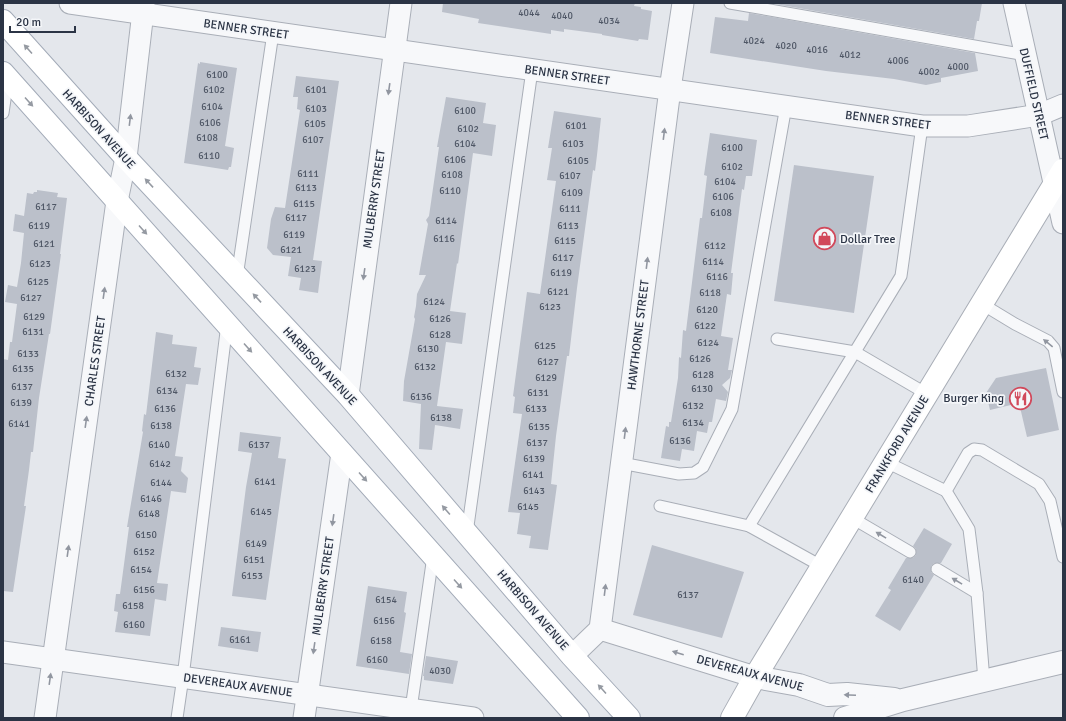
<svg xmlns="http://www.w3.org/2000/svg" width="1066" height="721" viewBox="0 0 1066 721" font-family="Signika,sans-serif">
  <rect width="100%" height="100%" fill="#e4e7ec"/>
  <!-- building -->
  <g fill="#bbc0ca">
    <path d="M443,3H635L634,6L641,7V9L652,11L648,40L639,39L638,41L602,35V34L564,29V32L551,30V34L478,23L479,19L442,12Z"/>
    <path d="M770,3H982L979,21H977L974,39Z"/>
    <path d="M749,13L975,53L978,71L941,78V82L926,85L894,79L826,71L710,53L715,17L748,21Z"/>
    <path d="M200,62L237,68L225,146L234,148L231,167H229L228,170L184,163L198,63L200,64Z"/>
    <path d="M296,76L339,81L313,260L322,261L318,293L299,290L301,278L288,276L291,257L273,255L267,248L271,219L275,207L285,208L300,110L297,109L298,97H293Z"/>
    <path d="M446,97L486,103L483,123L496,125L492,156L473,153L458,264L457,263L450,311L466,313L462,344L446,342L437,406L463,409L460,429L435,425L432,450L419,449L421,404L403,401L404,381L415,319L414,317L416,306L417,294L426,275H419L428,224L426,220L429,216L439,147H437Z"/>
    <path d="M554,111L601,118L597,155L595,171L593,170L577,288L569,356H567L556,436L551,484L557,485L548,550L529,548L531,536L517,534L520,513L508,512L522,414L513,413L515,397L513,396L522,329L527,292L540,294L556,181L547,180L552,148H548Z"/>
    <path d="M710,133L757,140L752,176H746L744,190L742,189L731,273H733L731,295L727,294L721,336L733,338L728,370H732L730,378L722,385L728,392L726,401L716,399L712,422H709L707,433L697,431L694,451L682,449L680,461L661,458L666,426L669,427V422H671L678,378L679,357L681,358L683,330L686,331L698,234L700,218H702L707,176L704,175Z"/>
    <path d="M794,165L874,176L854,313L774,301Z"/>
    <path d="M37,190L58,193L57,197L67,198L60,254H61L50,334H49L39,398L33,452H31L29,470L24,506H26L13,592L3,591V359L8,360L10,342H12L17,304L5,302L8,285L17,287L21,263L24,233L13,231L15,214L24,216L27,193L33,194L34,192H37Z"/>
    <path d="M156,332L173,335L172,344L197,347L194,367L201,368L198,385L186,384L175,456L183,457L181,471L188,478L186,493L171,491L157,583L168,584L166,601L155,599L150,636L115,632L118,612L114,611L116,594H120L129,527H127L143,432L142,431L144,414L146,415Z"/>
    <path d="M1046,368L1059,430L1027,437L1019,403L990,410L986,393L996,378Z"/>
    <path d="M240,432L281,437L278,458L286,459L266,600L232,596L246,487L252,453L238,451Z"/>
    <path d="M924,528L952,544L941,563H934L931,566V572L934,575L900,631L875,616L891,590L888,588L906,558H913L916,555V549L913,546Z"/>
    <path d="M652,545L744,572L722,638L633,615Z"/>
    <path d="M368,586L407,592L404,612L406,613L400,652L412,654L409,674L356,666Z"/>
    <path d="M221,627L261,632L258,652L218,646Z"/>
    <path d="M426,656L458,661L453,684L424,680V676H423Z"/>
  </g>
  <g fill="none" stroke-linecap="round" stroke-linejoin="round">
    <defs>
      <g id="service">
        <path d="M730,3L1026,55"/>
        <path d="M3,113L8,79"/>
        <path d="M237,277L273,33"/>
        <path d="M982,304L1015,324L1048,341L1054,348L1063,392"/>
        <path d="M777,339L855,352L927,394"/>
        <path d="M886,462L946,491"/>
        <path d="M621,463L679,474L694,473L703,467L732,409L786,106"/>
        <path d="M660,506L749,526"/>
        <path d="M852,518L910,552"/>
        <path d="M467,533L532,70"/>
        <path d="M823,567L749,526L901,276L922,126"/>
        <path d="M937,569L977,593"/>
        <path d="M984,681L977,593L969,529L946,491L968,453L974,449L982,450L1039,484L1050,501L1063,557"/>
        <path d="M411,709L433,556"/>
        <path d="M177,718L183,677L227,324"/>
      </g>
      <g id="minor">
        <path d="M70,3L922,126H968L1039,115L1063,105"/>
        <path d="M1014,3L1063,223"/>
        <path d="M348,395L401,3"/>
        <path d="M600,629L755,677"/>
        <path d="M3,652L473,718"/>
        <path d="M572,656L600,629L670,89L683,3"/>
        <path d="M45,718L117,201L126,158L144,3"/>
        <path d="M304,718L342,453"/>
      </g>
      <g id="tertiary">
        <path d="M755,677L799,685L828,695L847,694L894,699"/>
        <path d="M845,718L903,700L1063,662"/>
      </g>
      <path id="secondary" d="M732,718L755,677L1063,170"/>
      <g id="primary">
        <path d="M3,21L126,158L348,395L572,656L629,718"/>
        <path d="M3,73L578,718"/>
      </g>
    </defs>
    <!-- service casing -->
    <use href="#service" stroke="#a9aeb7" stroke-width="13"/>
    <!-- minor casing -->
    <use href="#minor" stroke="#a9aeb7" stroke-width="23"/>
    <!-- tertiary casing -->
    <use href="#tertiary" stroke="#a9aeb7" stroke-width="24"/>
    <!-- secondary casing -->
    <use href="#secondary" stroke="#a9aeb7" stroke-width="24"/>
    <!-- primary casing -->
    <use href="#primary" stroke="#a3abb8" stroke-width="24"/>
    <!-- service -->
    <use href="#service" stroke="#f7f8fa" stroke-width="11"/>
    <!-- minor -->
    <use href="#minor" stroke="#f7f8fa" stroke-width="21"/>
    <!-- tertiary -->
    <use href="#tertiary" stroke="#f7f8fa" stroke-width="22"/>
    <!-- secondary -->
    <use href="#secondary" stroke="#fff" stroke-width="22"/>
    <!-- primary -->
    <use href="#primary" stroke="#fff" stroke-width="22"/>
  </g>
  <!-- one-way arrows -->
  <defs><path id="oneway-solid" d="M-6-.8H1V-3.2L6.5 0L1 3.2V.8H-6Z"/></defs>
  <g fill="#959aa2">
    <use href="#oneway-solid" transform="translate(28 49) rotate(-132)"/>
    <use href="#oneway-solid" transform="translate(29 102) rotate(48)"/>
    <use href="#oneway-solid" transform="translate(149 183) rotate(-133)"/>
    <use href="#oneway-solid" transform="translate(143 230) rotate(48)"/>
    <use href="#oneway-solid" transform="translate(257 298) rotate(-133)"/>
    <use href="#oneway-solid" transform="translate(248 348) rotate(48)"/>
    <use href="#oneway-solid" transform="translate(363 477) rotate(48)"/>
    <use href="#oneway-solid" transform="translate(446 510) rotate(-131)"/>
    <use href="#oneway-solid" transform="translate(458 584) rotate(48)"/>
    <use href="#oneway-solid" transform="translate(602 689) rotate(-132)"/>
  </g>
  <g fill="#9196a0">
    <use href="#oneway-solid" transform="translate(389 89) rotate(98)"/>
    <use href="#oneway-solid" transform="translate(130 120) rotate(-83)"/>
    <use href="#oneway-solid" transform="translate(664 134) rotate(-83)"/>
    <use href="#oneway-solid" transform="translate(647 263) rotate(-83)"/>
    <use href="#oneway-solid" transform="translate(364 274) rotate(98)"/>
    <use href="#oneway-solid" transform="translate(104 293) rotate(-82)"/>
    <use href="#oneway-solid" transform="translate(1048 343) rotate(-141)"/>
    <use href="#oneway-solid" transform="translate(86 422) rotate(-82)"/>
    <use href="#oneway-solid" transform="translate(625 433) rotate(-83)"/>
    <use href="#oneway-solid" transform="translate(333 520) rotate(98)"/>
    <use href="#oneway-solid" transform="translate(881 535) rotate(-149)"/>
    <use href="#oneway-solid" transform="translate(68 551) rotate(-82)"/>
    <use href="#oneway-solid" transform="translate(957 581) rotate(-149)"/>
    <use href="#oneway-solid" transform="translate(605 590) rotate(-83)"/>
    <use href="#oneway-solid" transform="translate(314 648) rotate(98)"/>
    <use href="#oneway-solid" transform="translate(678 653) rotate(-163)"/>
    <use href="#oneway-solid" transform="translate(50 679) rotate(-82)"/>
    <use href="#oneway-solid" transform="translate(850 695) rotate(-177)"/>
  </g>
  <!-- icons -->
  <defs>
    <symbol id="shop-ring" viewBox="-11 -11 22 22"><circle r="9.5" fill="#f4f6f9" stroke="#d1495b" stroke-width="1.5"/><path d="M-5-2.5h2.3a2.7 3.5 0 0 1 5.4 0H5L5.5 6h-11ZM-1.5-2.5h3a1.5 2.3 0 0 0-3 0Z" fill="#d1495b"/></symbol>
    <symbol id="restaurant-ring" viewBox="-11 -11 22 22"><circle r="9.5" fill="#f4f6f9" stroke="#d1495b" stroke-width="1.5"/><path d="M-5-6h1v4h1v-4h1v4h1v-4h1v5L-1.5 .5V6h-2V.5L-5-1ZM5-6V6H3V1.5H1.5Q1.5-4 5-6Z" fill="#d1495b"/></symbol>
  </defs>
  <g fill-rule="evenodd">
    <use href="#shop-ring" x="812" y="226" width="25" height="25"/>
    <use href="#restaurant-ring" x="1008" y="386" width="25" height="25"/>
  </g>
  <g text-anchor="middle" stroke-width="3.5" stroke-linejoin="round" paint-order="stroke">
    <!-- number labels -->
    <g font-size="10" fill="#4f5766">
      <text x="529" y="16">4044</text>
      <text x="562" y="19">4040</text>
      <text x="609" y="24">4034</text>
      <text x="754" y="44">4024</text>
      <text x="786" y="49">4020</text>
      <text x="817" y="53">4016</text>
      <text x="850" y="58">4012</text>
      <text x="898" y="64">4006</text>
      <text x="958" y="70">4000</text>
      <text x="929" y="75">4002</text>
      <text x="217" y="78">6100</text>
      <text x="214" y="93">6102</text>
      <text x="316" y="93">6101</text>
      <text x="212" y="110">6104</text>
      <text x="316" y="112">6103</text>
      <text x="465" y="114">6100</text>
      <text x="210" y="126">6106</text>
      <text x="315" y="127">6105</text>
      <text x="576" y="129">6101</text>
      <text x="468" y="132">6102</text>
      <text x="207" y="141">6108</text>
      <text x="313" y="143">6107</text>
      <text x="465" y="147">6104</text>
      <text x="573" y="147">6103</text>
      <text x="732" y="151">6100</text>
      <text x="209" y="159">6110</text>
      <text x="455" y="163">6106</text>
      <text x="578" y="164">6105</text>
      <text x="732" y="170">6102</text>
      <text x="308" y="177">6111</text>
      <text x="452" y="178">6108</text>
      <text x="570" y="179">6107</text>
      <text x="725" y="185">6104</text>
      <text x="306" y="191">6113</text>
      <text x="450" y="194">6110</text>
      <text x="572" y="196">6109</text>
      <text x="723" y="200">6106</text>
      <text x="304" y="207">6115</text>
      <text x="46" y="210">6117</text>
      <text x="570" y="212">6111</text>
      <text x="721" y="216">6108</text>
      <text x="296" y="221">6117</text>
      <text x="446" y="224">6114</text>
      <text x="39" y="229">6119</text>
      <text x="568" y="229">6113</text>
      <text x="294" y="238">6119</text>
      <text x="444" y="242">6116</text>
      <text x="565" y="244">6115</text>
      <text x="44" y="247">6121</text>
      <text x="715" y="249">6112</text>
      <text x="291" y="253">6121</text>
      <text x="563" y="261">6117</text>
      <text x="713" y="265">6114</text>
      <text x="40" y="267">6123</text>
      <text x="305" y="272">6123</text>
      <text x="561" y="276">6119</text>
      <text x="717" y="280">6116</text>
      <text x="38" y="285">6125</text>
      <text x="558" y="295">6121</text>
      <text x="710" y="296">6118</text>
      <text x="31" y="301">6127</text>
      <text x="434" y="305">6124</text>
      <text x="550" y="310">6123</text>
      <text x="707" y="313">6120</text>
      <text x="34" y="320">6129</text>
      <text x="440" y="322">6126</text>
      <text x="705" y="329">6122</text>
      <text x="33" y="335">6131</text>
      <text x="440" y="338">6128</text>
      <text x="708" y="346">6124</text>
      <text x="545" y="349">6125</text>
      <text x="428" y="352">6130</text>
      <text x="28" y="357">6133</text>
      <text x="700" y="362">6126</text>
      <text x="548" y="365">6127</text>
      <text x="425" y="370">6132</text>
      <text x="23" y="372">6135</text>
      <text x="176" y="377">6132</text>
      <text x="703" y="378">6128</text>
      <text x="546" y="381">6129</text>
      <text x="22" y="390">6137</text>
      <text x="702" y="392">6130</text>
      <text x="167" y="394">6134</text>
      <text x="538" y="396">6131</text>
      <text x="421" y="400">6136</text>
      <text x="21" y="406">6139</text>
      <text x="693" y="409">6132</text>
      <text x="165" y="412">6136</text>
      <text x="536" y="412">6133</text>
      <text x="441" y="421">6138</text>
      <text x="693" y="426">6134</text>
      <text x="19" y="427">6141</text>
      <text x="161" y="429">6138</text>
      <text x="539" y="430">6135</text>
      <text x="680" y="444">6136</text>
      <text x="537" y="446">6137</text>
      <text x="159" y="448">6140</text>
      <text x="259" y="448">6137</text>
      <text x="534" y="462">6139</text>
      <text x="160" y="467">6142</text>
      <text x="533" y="478">6141</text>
      <text x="265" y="485">6141</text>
      <text x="161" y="486">6144</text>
      <text x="534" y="494">6143</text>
      <text x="151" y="502">6146</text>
      <text x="528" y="510">6145</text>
      <text x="261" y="515">6145</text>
      <text x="149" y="517">6148</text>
      <text x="146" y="538">6150</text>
      <text x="256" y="547">6149</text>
      <text x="144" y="555">6152</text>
      <text x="254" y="563">6151</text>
      <text x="141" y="573">6154</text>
      <text x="252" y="579">6153</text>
      <text x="913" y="583">6140</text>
      <text x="144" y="593">6156</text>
      <text x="688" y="598">6137</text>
      <text x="386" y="603">6154</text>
      <text x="133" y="609">6158</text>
      <text x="384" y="624">6156</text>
      <text x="134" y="628">6160</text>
      <text x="240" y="643">6161</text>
      <text x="381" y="644">6158</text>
      <text x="377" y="663">6160</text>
      <text x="440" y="674">4030</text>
    </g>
    <!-- street labels -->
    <g font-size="12" fill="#2b3445" stroke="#f4f6f9">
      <text transform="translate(246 29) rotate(8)" y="4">BENNER STREET</text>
      <text transform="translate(567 75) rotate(8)" y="4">BENNER STREET</text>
      <text transform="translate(1034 94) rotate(77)" y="4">DUFFIELD STREET</text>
      <text transform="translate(888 120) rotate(7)" y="4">BENNER STREET</text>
      <text transform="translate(99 129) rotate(48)" y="4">HARBISON AVENUE</text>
      <text transform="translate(374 199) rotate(-82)" y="4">MULBERRY STREET</text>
      <text transform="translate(638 335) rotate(-83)" y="4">HAWTHORNE STREET</text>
      <text transform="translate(95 361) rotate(-82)" y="4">CHARLES STREET</text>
      <text transform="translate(320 366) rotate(47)" y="4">HARBISON AVENUE</text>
      <text transform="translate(897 444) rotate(-59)" y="4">FRANKFORD AVENUE</text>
      <text transform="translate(323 586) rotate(-82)" y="4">MULBERRY STREET</text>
      <text transform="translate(533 610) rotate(49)" y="4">HARBISON AVENUE</text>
      <text transform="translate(750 673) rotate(15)" y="4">DEVEREAUX AVENUE</text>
      <text transform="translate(238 685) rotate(8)" y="4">DEVEREAUX AVENUE</text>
    </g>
    <!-- poi labels -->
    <g font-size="12" fill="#2b3445" stroke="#f4f6f9" text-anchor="start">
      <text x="840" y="243">Dollar Tree</text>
      <text x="1004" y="402" text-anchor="end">Burger King</text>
    </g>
  </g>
  <!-- border -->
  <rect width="1066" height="721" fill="none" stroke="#2b3445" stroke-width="8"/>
  <!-- scale -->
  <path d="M10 26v6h65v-6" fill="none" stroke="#2b3445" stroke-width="2"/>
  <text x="16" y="26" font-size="12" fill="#2b3445" stroke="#f4f6f9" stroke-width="3" paint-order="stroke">20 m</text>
</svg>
